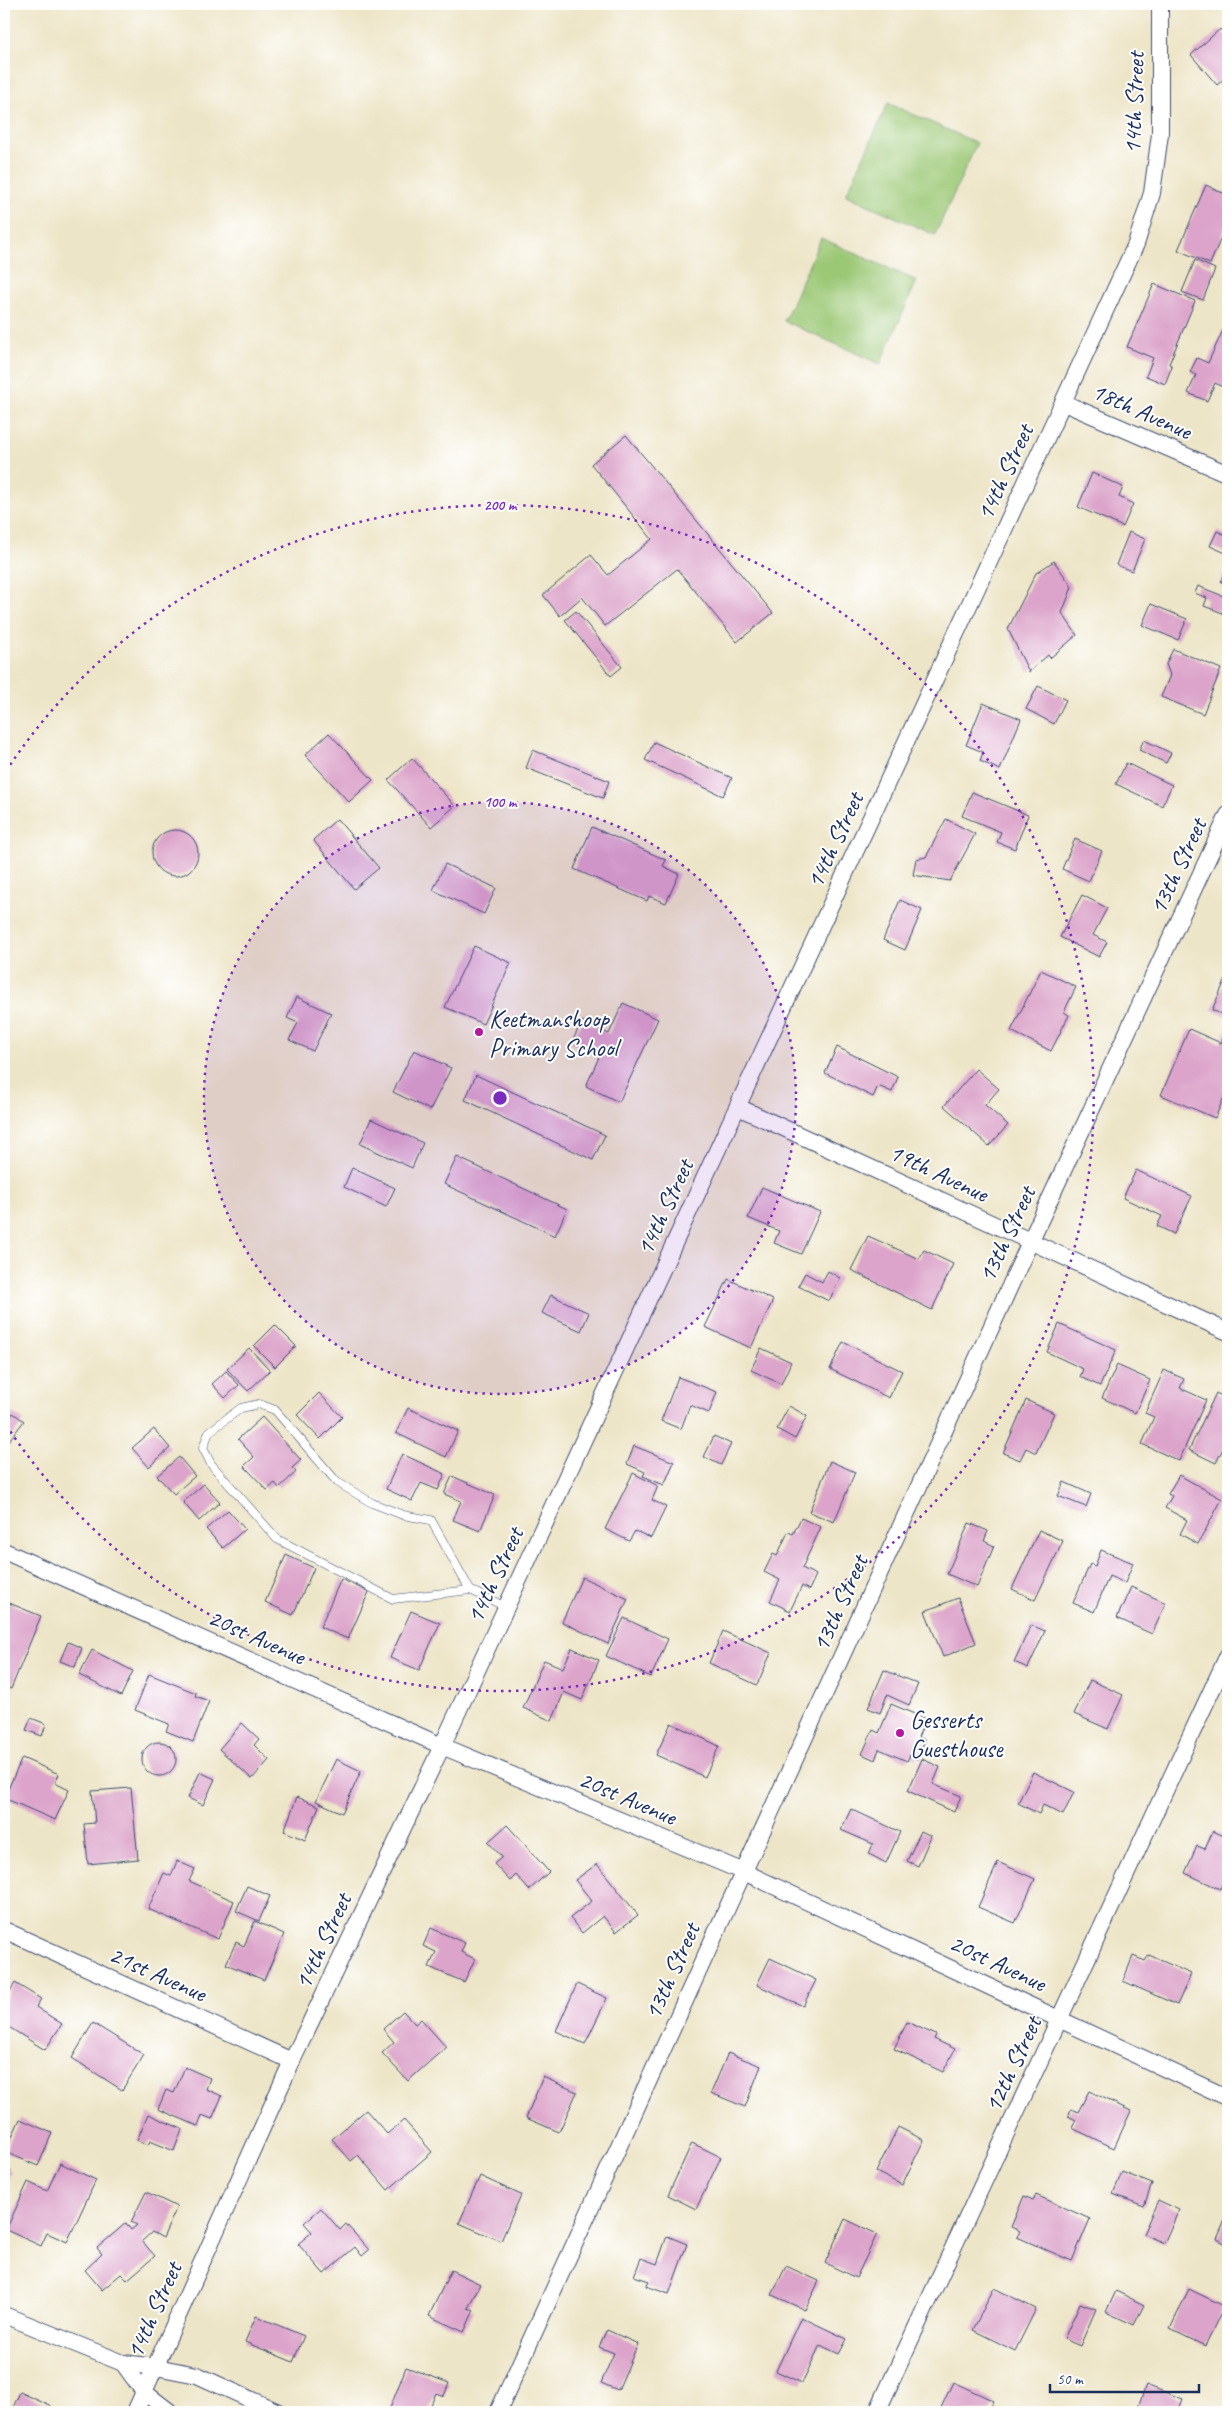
<svg xmlns="http://www.w3.org/2000/svg" width="1232" height="2416" viewBox="0 0 1232 2416" font-family="Caveat,sans-serif">
  <rect width="100%" height="100%" fill="#fff"/>
  <filter id="ink" filterUnits="userSpaceOnUse"><feTurbulence type="fractalNoise" baseFrequency=".02" numOctaves="2"/><feDisplacementMap in="SourceGraphic" scale="10" xChannelSelector="R" yChannelSelector="G"/><feConvolveMatrix kernelMatrix="1 2 1 2 8 2 1 2 1" color-interpolation-filters="sRGB"/></filter>
  <filter id="wash" filterUnits="userSpaceOnUse"><feTurbulence type="fractalNoise" baseFrequency=".0096" numOctaves="4" result="noise"/><feDisplacementMap in="SourceGraphic" scale="20" xChannelSelector="R" yChannelSelector="G"/><feGaussianBlur stdDeviation="1.12" result="paint"/><feColorMatrix in="noise" values="0 0 0 0 0 0 0 0 0 0 0 0 0 0 0 0 0 1.4 0 .05"/><feComposite in="paint" operator="in"/></filter>
  <g filter="url(#wash)">
    <rect width="100%" height="100%" fill="#ede5c7"/>
    <!-- green -->
    <g fill="#9bc875" stroke="#5b7c6a">
      <path d="M888,103L977,143L935,235L846,195Z"/>
      <path d="M821,238L917,281L880,364L784,321Z"/>
    </g>
    <g id="blocks">
      <!-- building -->
      <g fill="#dca4ca">
        <path d="M1220,29L1228,38V75L1217,85L1191,55Z"/>
        <path d="M1206,185L1225,194L1228,186V221L1210,264L1178,250Z"/>
        <path d="M1195,260L1215,269L1203,300L1182,292Z"/>
        <path d="M1154,284L1195,301L1169,364L1172,366L1165,384L1146,376L1153,358L1127,347Z"/>
        <path d="M1228,319V390L1215,383L1207,401L1188,393L1196,375L1190,372L1197,358L1208,363Z"/>
        <path d="M626,435L773,613L737,642L677,569L605,626L582,597L560,616L543,595L591,555L608,575L652,539L591,464Z"/>
        <path d="M1092,473L1123,487L1119,497L1133,504L1123,527L1078,507Z"/>
        <path d="M1217,531L1228,536V554L1210,546Z"/>
        <path d="M1129,532L1145,539L1132,571L1116,565Z"/>
        <path d="M1054,561L1072,587L1062,613L1077,635L1050,658L1048,655L1029,672L1008,629L1036,573Z"/>
        <path d="M1228,566V585L1221,582Z"/>
        <path d="M1198,586L1228,598V615L1204,606L1207,598L1195,593Z"/>
        <path d="M1151,604L1187,619L1178,640L1142,625Z"/>
        <path d="M576,611L622,667L611,676L565,620Z"/>
        <path d="M1173,649L1221,669L1203,714L1161,697L1170,675L1166,664Z"/>
        <path d="M1038,686L1066,700L1054,724L1026,709Z"/>
        <path d="M983,703L1021,719L1000,770L980,761L983,752L966,745Z"/>
        <path d="M329,733L373,780L349,802L305,755Z"/>
        <path d="M1144,740L1171,753L1166,763L1139,750Z"/>
        <path d="M654,742L732,778L723,796L645,760Z"/>
        <path d="M533,750L609,781L603,798L526,768Z"/>
        <path d="M412,758L455,806L431,827L388,780Z"/>
        <path d="M1126,763L1172,785L1162,806L1116,784Z"/>
        <path d="M972,792L1028,815L1015,849L997,842L1001,832L962,816Z"/>
        <path d="M337,819L379,868L354,889L313,840Z"/>
        <path d="M946,819L975,834L950,881L913,875L916,859L926,857Z"/>
        <path d="M592,827L666,860L663,866L679,874L666,903L649,896L647,901L574,869Z"/>
        <circle cx="175" cy="853" r="23"/>
        <path d="M1075,839L1102,851L1089,881L1062,869Z"/>
        <path d="M445,864L496,888L484,914L433,890Z"/>
        <path d="M1082,895L1107,908L1093,935L1107,942L1099,957L1060,937Z"/>
        <path d="M900,900L922,910L905,950L883,940Z"/>
        <path d="M474,946L511,963L483,1024L445,1007Z"/>
        <path d="M1041,970L1076,987L1064,1012L1069,1015L1051,1051L1011,1031Z"/>
        <path d="M1228,974V1017L1212,1010Z"/>
        <path d="M297,997L331,1013L313,1051L289,1040L298,1023L287,1018Z"/>
        <path d="M623,1003L658,1019L619,1102L586,1086L600,1055L572,1042L582,1021L609,1034Z"/>
        <path d="M1227,1028L1228,1088L1215,1118L1161,1095L1189,1029L1221,1043Z"/>
        <path d="M837,1047L898,1077L892,1092L878,1086L873,1097L825,1073Z"/>
        <path d="M414,1050L451,1068L430,1110L393,1092Z"/>
        <path d="M976,1069L999,1089L985,1105L1008,1125L989,1146L944,1106Z"/>
        <path d="M476,1075L605,1135L593,1160L465,1100Z"/>
        <path d="M371,1119L423,1143L412,1168L360,1144Z"/>
        <path d="M457,1157L567,1209L555,1236L444,1184Z"/>
        <path d="M352,1168L395,1188L386,1207L344,1187Z"/>
        <path d="M1136,1170L1192,1196L1174,1234L1157,1226L1162,1216L1123,1198Z"/>
        <path d="M762,1187L820,1212L801,1254L774,1243L779,1231L748,1218Z"/>
        <path d="M868,1236L919,1259L924,1250L953,1264L932,1310L851,1270Z"/>
        <path d="M828,1271L840,1278L829,1301L798,1286L805,1273L822,1282Z"/>
        <path d="M728,1279L773,1300L751,1348L705,1327Z"/>
        <path d="M551,1295L589,1313L581,1331L542,1313Z"/>
        <path d="M1059,1324L1116,1350L1100,1386L1080,1377L1083,1369L1047,1352Z"/>
        <path d="M275,1325L296,1346L275,1367L254,1346Z"/>
        <path d="M843,1342L902,1371L889,1398L830,1369Z"/>
        <path d="M249,1348L270,1370L248,1391L227,1369Z"/>
        <path d="M761,1348L791,1362L781,1384L751,1370Z"/>
        <path d="M1117,1365L1150,1380L1135,1413L1102,1398Z"/>
        <path d="M1164,1370L1184,1379L1180,1388L1206,1400L1179,1461L1142,1444L1154,1417L1145,1413Z"/>
        <path d="M226,1371L239,1385L225,1398L212,1384Z"/>
        <path d="M678,1377L717,1392L709,1413L690,1405L681,1429L661,1421Z"/>
        <path d="M319,1393L342,1417L320,1439L297,1415Z"/>
        <path d="M1216,1393L1228,1399V1438L1216,1463L1189,1450Z"/>
        <path d="M1026,1400L1054,1413L1036,1453L1026,1448L1020,1460L1003,1453Z"/>
        <path d="M789,1406L807,1416L795,1439L777,1429Z"/>
        <path d="M408,1408L458,1431L446,1457L396,1433Z"/>
        <path d="M13,1413L24,1421L4,1447V1425Z"/>
        <path d="M262,1417L301,1460L292,1468L296,1472L279,1488L275,1483L267,1490L244,1466L254,1457L238,1439Z"/>
        <path d="M154,1429L170,1448L149,1467L132,1448Z"/>
        <path d="M714,1436L731,1444L721,1465L704,1457Z"/>
        <path d="M634,1446L674,1462L664,1485L643,1476L645,1472L627,1464Z"/>
        <path d="M402,1454L445,1474L438,1490L421,1483L412,1501L386,1489Z"/>
        <path d="M179,1457L195,1476L174,1494L157,1476Z"/>
        <path d="M830,1461L855,1472L834,1522L809,1512Z"/>
        <path d="M633,1473L658,1486L652,1500L666,1507L651,1538L635,1531L629,1541L605,1529Z"/>
        <path d="M1179,1475L1222,1499L1198,1544L1180,1534L1187,1520L1165,1508L1172,1496L1168,1494Z"/>
        <path d="M452,1476L495,1495L480,1531L453,1520L461,1501L444,1494Z"/>
        <path d="M1064,1482L1091,1494L1086,1507L1058,1496Z"/>
        <path d="M204,1484L220,1502L199,1521L183,1502Z"/>
        <path d="M228,1510L245,1529L223,1548L206,1529Z"/>
        <path d="M801,1518L821,1527L802,1568L816,1575L809,1590L802,1586L790,1611L770,1601L780,1580L764,1572L773,1554L777,1556L788,1532L793,1534Z"/>
        <path d="M969,1523L988,1531L984,1541L994,1546L977,1587L947,1574Z"/>
        <path d="M1039,1530L1063,1541L1035,1600L1012,1589Z"/>
        <path d="M1101,1550L1133,1563L1125,1583L1109,1576L1094,1612L1073,1603L1090,1564L1095,1566Z"/>
        <path d="M286,1555L314,1568L293,1615L265,1602Z"/>
        <path d="M582,1577L628,1599L608,1644L562,1622Z"/>
        <path d="M341,1579L369,1592L348,1639L320,1627Z"/>
        <path d="M1131,1587L1166,1603L1152,1634L1117,1618Z"/>
        <path d="M958,1598L976,1643L943,1657L925,1611Z"/>
        <path d="M4,1601L41,1616L11,1689L4,1686Z"/>
        <path d="M411,1611L440,1623L419,1670L390,1658Z"/>
        <path d="M624,1618L668,1639L651,1677L606,1656Z"/>
        <path d="M1031,1625L1045,1631L1028,1668L1014,1662Z"/>
        <path d="M723,1631L771,1653L757,1685L709,1663Z"/>
        <path d="M68,1642L82,1648L75,1667L60,1661Z"/>
        <path d="M572,1648L599,1660L582,1700L564,1692L552,1721L523,1708L544,1660L563,1668Z"/>
        <path d="M92,1650L133,1671L121,1696L79,1675Z"/>
        <path d="M884,1670L918,1684L909,1705L887,1695L880,1713L868,1708Z"/>
        <path d="M149,1674L196,1693L195,1696L209,1701L193,1742L166,1731L169,1724L135,1710Z"/>
        <path d="M1090,1680L1123,1695L1108,1729L1074,1714Z"/>
        <path d="M891,1704L926,1719L918,1737L925,1740L917,1759L910,1755L907,1761L879,1749L875,1760L862,1754L873,1730L879,1733Z"/>
        <path d="M31,1718L46,1724L42,1736L26,1730Z"/>
        <path d="M242,1723L259,1739L254,1745L269,1760L252,1779L219,1749Z"/>
        <path d="M671,1723L719,1746L705,1777L656,1755Z"/>
        <circle cx="159" cy="1759" r="17"/>
        <path d="M22,1758L59,1774L55,1783L69,1790L55,1820L4,1798Z"/>
        <path d="M336,1759L361,1771L342,1813L316,1801Z"/>
        <path d="M922,1759L940,1767L933,1784L961,1796L954,1812L908,1791Z"/>
        <path d="M200,1772L215,1779L203,1805L188,1798Z"/>
        <path d="M1033,1772L1074,1792L1063,1815L1043,1805L1039,1814L1018,1803Z"/>
        <path d="M131,1788L138,1859L88,1864L84,1824L95,1823L92,1791Z"/>
        <path d="M297,1797L319,1806L305,1840L284,1831Z"/>
        <path d="M851,1809L900,1832L886,1863L869,1854L873,1844L841,1830Z"/>
        <path d="M507,1825L549,1872L529,1890L516,1875L510,1881L494,1864L502,1857L488,1842Z"/>
        <path d="M921,1831L931,1836L918,1866L907,1861Z"/>
        <path d="M1213,1831L1228,1838V1870L1220,1889L1185,1873L1197,1846L1205,1849Z"/>
        <path d="M177,1861L195,1869L189,1881L234,1901L218,1939L148,1909L164,1873L171,1876Z"/>
        <path d="M998,1862L1035,1879L1015,1923L978,1907Z"/>
        <path d="M597,1864L638,1915L616,1932L603,1916L582,1933L570,1918L592,1901L575,1880Z"/>
        <path d="M247,1886L270,1896L259,1921L236,1911Z"/>
        <path d="M255,1921L284,1934L264,1980L226,1964L236,1942L244,1946Z"/>
        <path d="M431,1928L465,1943L461,1952L475,1959L464,1982L429,1967L436,1952L423,1946Z"/>
        <path d="M1149,1955L1191,1974L1177,2005L1123,1981L1133,1956L1145,1961Z"/>
        <path d="M770,1958L816,1980L803,2006L757,1985Z"/>
        <path d="M15,1983L41,1999L36,2007L62,2024L45,2050L4,2024V2001Z"/>
        <path d="M577,1984L607,1998L585,2044L556,2031Z"/>
        <path d="M403,2011L415,2024L421,2019L446,2047L408,2081L382,2053L394,2042L383,2029Z"/>
        <path d="M907,2022L936,2035L934,2039L955,2049L943,2072L894,2049Z"/>
        <path d="M93,2023L144,2055L122,2090L72,2058Z"/>
        <path d="M728,2053L761,2066L745,2107L711,2093Z"/>
        <path d="M185,2067L210,2078L206,2089L222,2096L212,2119L202,2115L198,2126L158,2109L166,2090L174,2093Z"/>
        <path d="M543,2077L577,2092L559,2132L526,2118Z"/>
        <path d="M1089,2091L1131,2111L1114,2148L1072,2128L1076,2120L1068,2116L1071,2109L1078,2112Z"/>
        <path d="M366,2110L387,2134L404,2120L432,2152L388,2190L358,2155L351,2161L332,2139Z"/>
        <path d="M148,2114L182,2129L174,2151L150,2141L148,2145L137,2140Z"/>
        <path d="M20,2119L52,2133L38,2166L5,2152Z"/>
        <path d="M898,2127L924,2140L902,2185L876,2172Z"/>
        <path d="M692,2143L721,2157L696,2209L668,2195Z"/>
        <path d="M60,2163L96,2180L67,2242L47,2233L41,2246L6,2230L28,2182L47,2191Z"/>
        <path d="M4,2168L11,2171L4,2188Z"/>
        <path d="M1122,2172L1152,2184L1144,2206L1113,2194Z"/>
        <path d="M480,2176L521,2195L501,2241L459,2223Z"/>
        <path d="M146,2192L177,2207L163,2238L152,2232L142,2241L155,2256L127,2280L121,2274L102,2290L85,2270L102,2254L97,2248L126,2223L131,2230L137,2225L131,2222Z"/>
        <path d="M1036,2195L1090,2219L1072,2261L1017,2237L1020,2231L1011,2227L1024,2196L1033,2200Z"/>
        <path d="M1158,2200L1179,2210L1164,2243L1143,2234Z"/>
        <path d="M321,2208L340,2230L346,2224L369,2250L362,2256L355,2247L324,2274L298,2244L312,2232L304,2223Z"/>
        <path d="M1228,2213V2245L1217,2239Z"/>
        <path d="M845,2219L877,2234L856,2278L825,2263Z"/>
        <path d="M667,2236L687,2244L669,2294L646,2286L649,2281L634,2276L641,2258L657,2264Z"/>
        <path d="M786,2266L819,2281L805,2310L772,2295Z"/>
        <path d="M451,2270L480,2284L468,2308L474,2310L464,2332L429,2316Z"/>
        <path d="M994,2288L1036,2309L1015,2351L973,2330Z"/>
        <path d="M1189,2289L1224,2306L1205,2346L1170,2329Z"/>
        <path d="M1116,2291L1144,2305L1134,2325L1106,2312Z"/>
        <path d="M1080,2303L1096,2309L1080,2346L1064,2339Z"/>
        <path d="M256,2316L304,2336L293,2362L245,2342Z"/>
        <path d="M801,2317L847,2339L839,2354L820,2345L802,2383L776,2371Z"/>
        <path d="M607,2330L638,2344L618,2390L601,2383L614,2353L599,2347Z"/>
        <path d="M406,2367L449,2383L444,2396L436,2393L428,2412L389,2411Z"/>
        <path d="M953,2382L994,2401L988,2412H939Z"/>
        <path d="M1146,2385L1183,2399L1178,2412H1136Z"/>
        <path d="M20,2392L63,2412H11Z"/>
      </g>
    </g>
  </g>
  <g filter="url(#ink)">
    <use href="#blocks" fill-opacity="0" stroke="#3a4a6e" stroke-width="1"/>
    <g fill="none" stroke-linecap="round" stroke-linejoin="round">
      <defs>
        <path id="service" d="M470,1590L431,1520L403,1515L372,1503L337,1482L275,1410L259,1404L241,1408L209,1432L203,1448L211,1464L277,1539L393,1599L470,1590L506,1607"/>
        <g id="minor">
          <path d="M1064,403L1228,474"/>
          <path d="M738,1107L1228,1332"/>
          <path d="M4,1551L442,1746L744,1872L1228,2098"/>
          <path d="M4,1930L292,2061"/>
          <path d="M4,2315L123,2363L156,2367L197,2375L278,2412"/>
          <path d="M123,2363L144,2392L170,2412"/>
          <path d="M135,2412L292,2061L442,1746L1136,244L1152,193L1160,134V4"/>
          <path d="M498,2412L1030,1242L1228,815"/>
          <path d="M877,2412L1228,1655"/>
        </g>
      </defs>
      <!-- service casing -->
      <use href="#service" stroke="#3a4a6e" stroke-width="9"/>
      <!-- minor casing -->
      <use href="#minor" stroke="#3a4a6e" stroke-width="18"/>
      <!-- service -->
      <use href="#service" stroke="#fff" stroke-width="8"/>
      <!-- minor -->
      <use href="#minor" stroke="#fff" stroke-width="16"/>
    </g>
  </g>
  <!-- distance rings -->
  <circle cx="500" cy="1098" r="296" fill="#7b2cbf" fill-opacity=".12"/>
  <g fill="none" stroke="#7b2cbf" stroke-width="2.5" stroke-dasharray="2.5 5">
    <circle cx="500" cy="1098" r="296"/>
    <path d="M6 771A593 593 0 1 1 6 1425"/>
  </g>
  <!-- markers -->
  <g fill="#b5179e" stroke="#fff" stroke-width="2">
    <circle cx="479" cy="1032" r="5"/>
    <circle cx="900" cy="1733" r="5"/>
  </g>
  <g text-anchor="middle" stroke-width="4" stroke-linejoin="round" paint-order="stroke">
    <!-- street labels -->
    <g font-size="25" fill="#1b2f5e" stroke="#fff">
      <text transform="translate(1133 103) rotate(-88)" y="9">14th Street</text>
      <text transform="translate(1142 410) rotate(24)" y="9">18th Avenue</text>
      <text transform="translate(1004 472) rotate(-65)" y="9">14th Street</text>
      <text transform="translate(834 840) rotate(-65)" y="9">14th Street</text>
      <text transform="translate(1177 866) rotate(-65)" y="9">13th Street</text>
      <text transform="translate(939 1172) rotate(25)" y="9">19th Avenue</text>
      <text transform="translate(664 1207) rotate(-65)" y="9">14th Street</text>
      <text transform="translate(1006 1234) rotate(-65)" y="9">13th Street</text>
      <text transform="translate(494 1575) rotate(-65)" y="9">14th Street</text>
      <text transform="translate(839 1603) rotate(-66)" y="9">13th Street</text>
      <text transform="translate(257 1636) rotate(24)" y="9">20st Avenue</text>
      <text transform="translate(628 1797) rotate(23)" y="9">20st Avenue</text>
      <text transform="translate(322 1941) rotate(-65)" y="9">14th Street</text>
      <text transform="translate(998 1962) rotate(25)" y="9">20st Avenue</text>
      <text transform="translate(671 1971) rotate(-66)" y="9">13th Street</text>
      <text transform="translate(158 1973) rotate(24)" y="9">21st Avenue</text>
      <text transform="translate(1012 2064) rotate(-65)" y="9">12th Street</text>
      <text transform="translate(153 2310) rotate(-66)" y="9">14th Street</text>
    </g>
    <!-- poi labels -->
    <g font-size="25" fill="#1b2f5e" stroke="#fff" text-anchor="start">
      <text x="489" y="1027">Keetmanshoop<tspan x="489" dy="29">Primary School</tspan></text>
      <text x="910" y="1728">Gesserts<tspan x="910" dy="29">Guesthouse</tspan></text>
    </g>
  </g>
  <circle cx="500" cy="1098" r="8" fill="#7b2cbf" stroke="#fff" stroke-width="2.5"/>
  <g font-size="15" text-anchor="middle" font-weight="bold" fill="#7b2cbf" stroke="#fff" stroke-width="4" stroke-linejoin="round" paint-order="stroke">
    <text x="500" y="510">200 m</text>
    <text x="500" y="807">100 m</text>
  </g>
  <!-- margin -->
  <rect width="1232" height="2416" fill="none" stroke="#fff" stroke-width="20"/>
  <!-- scale -->
  <path d="M1050 2384v8h149v-8" fill="none" stroke="#1b2f5e" stroke-width="2.5"/>
  <text x="1057" y="2384" font-size="15" fill="#1b2f5e" stroke="#ffffff" stroke-width="4" paint-order="stroke">50 m</text>
</svg>
